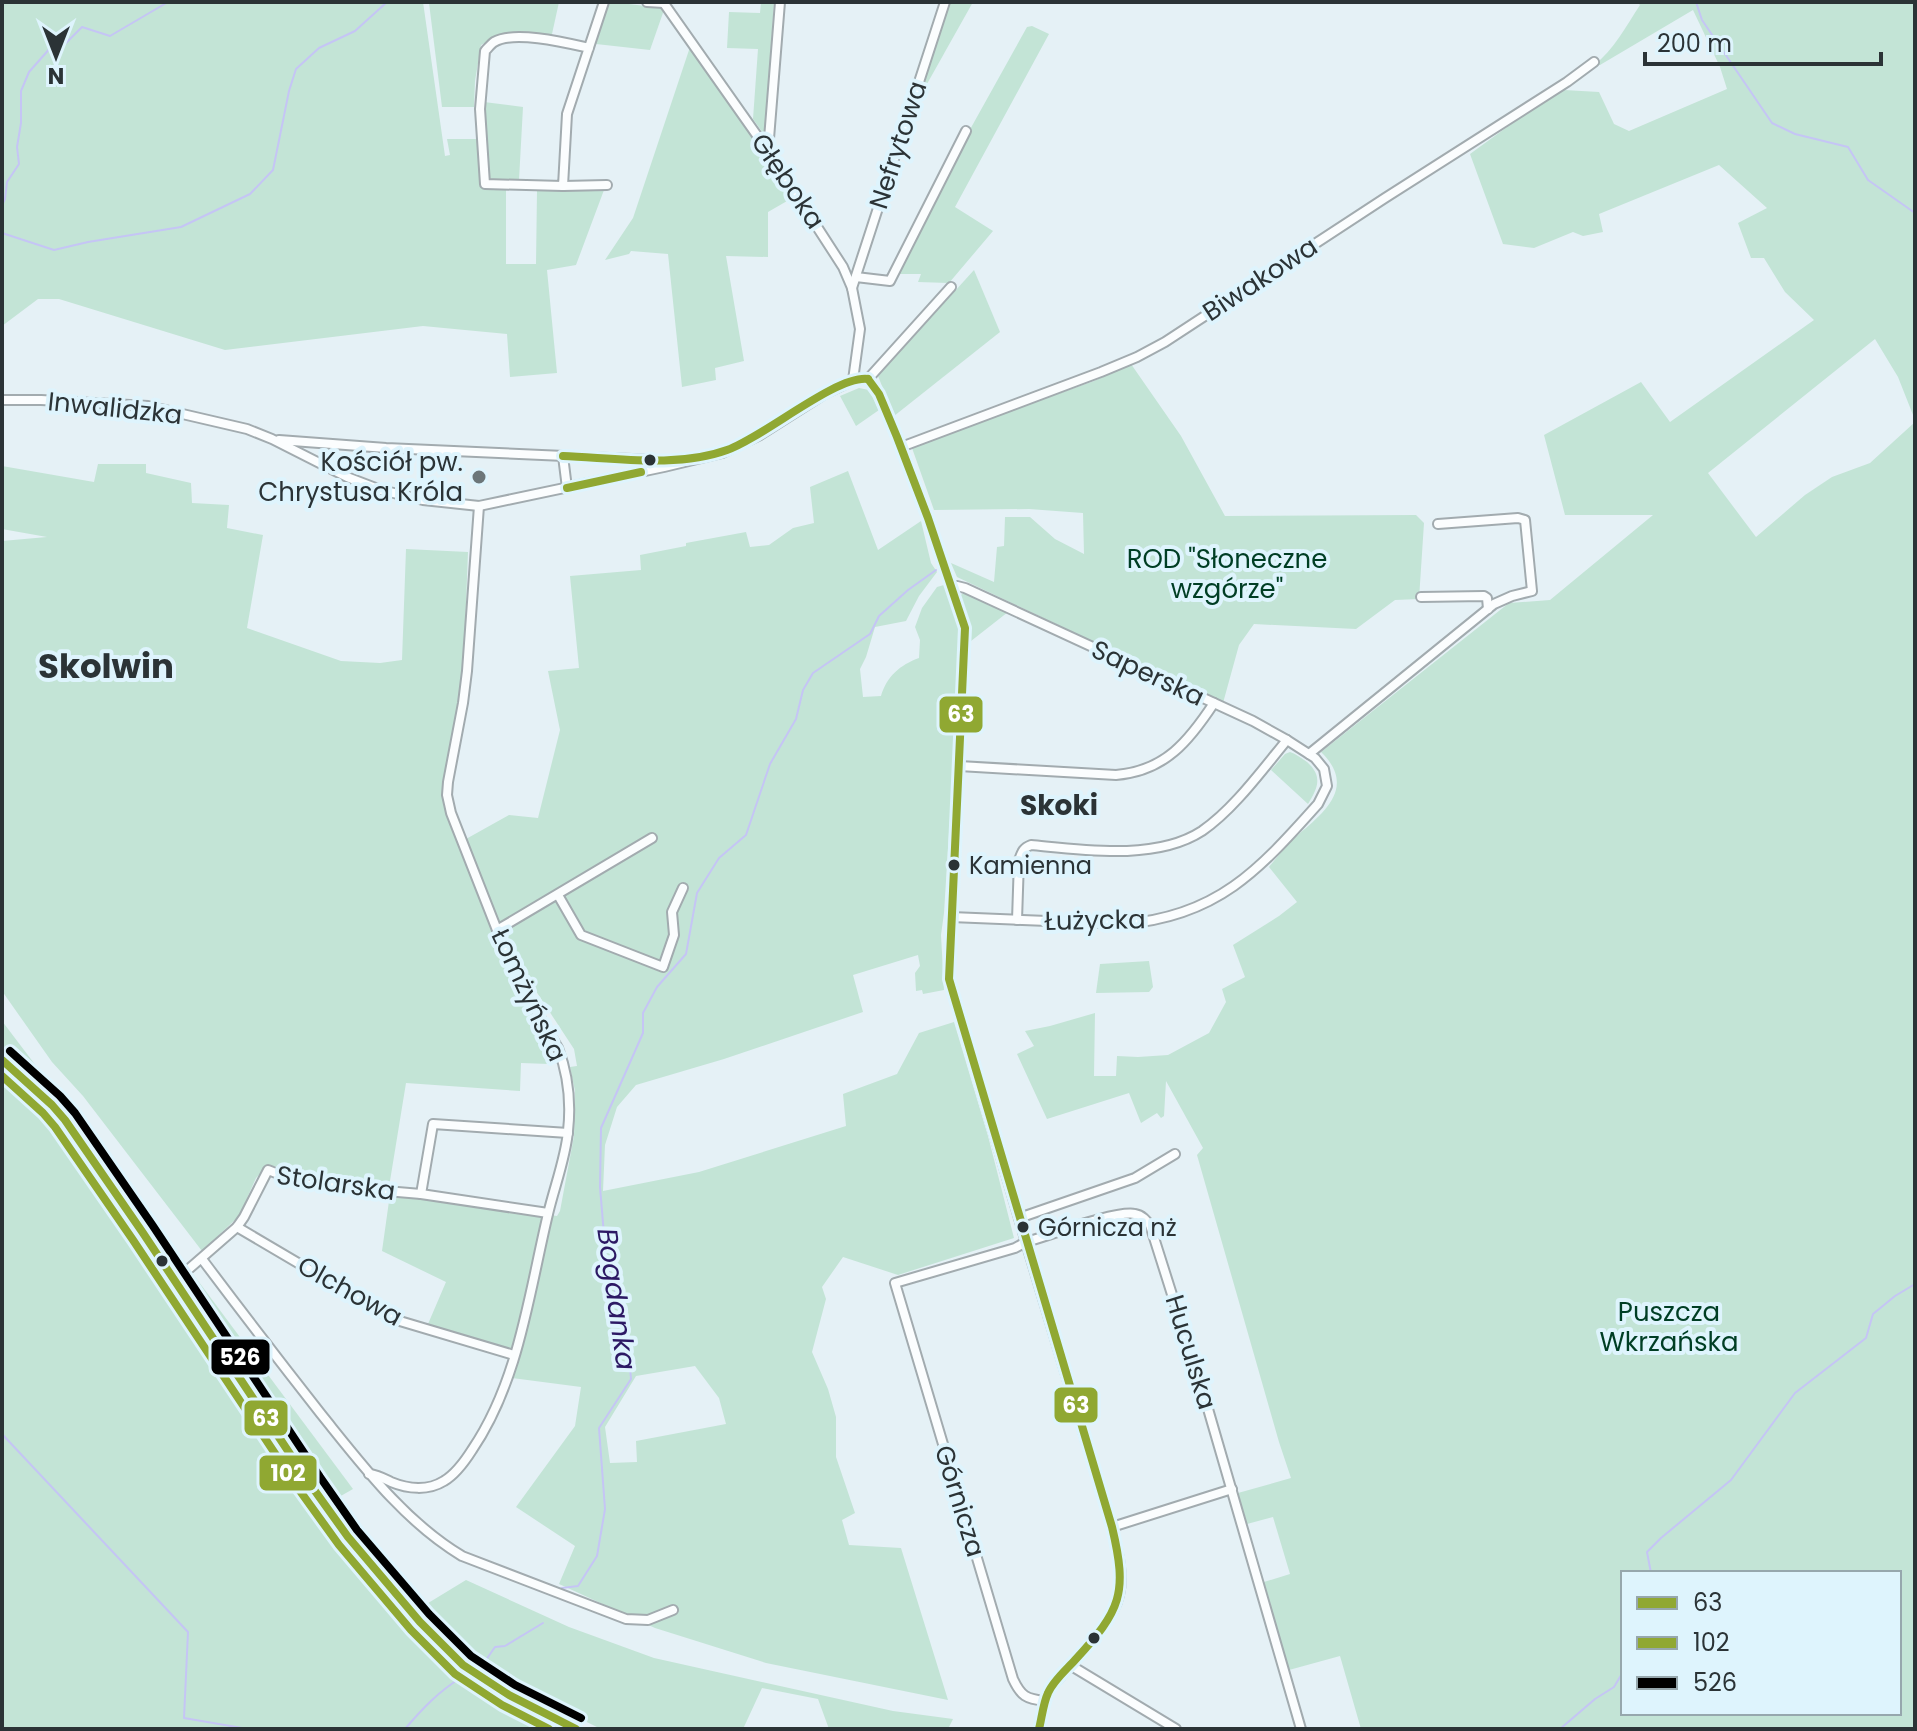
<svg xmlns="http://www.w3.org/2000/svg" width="1917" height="1731" viewBox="0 0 1917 1731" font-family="Poppins,sans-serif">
  <rect width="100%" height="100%" fill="#e5f1f6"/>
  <!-- green -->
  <g fill="#c3e4d6" fill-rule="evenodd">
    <path d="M2,2H423L445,156L450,155L447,139H486L484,102L523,107L519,180H506V264H536L537,191L604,190L576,265L547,270L557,373L510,377L507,334L423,326L225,350L59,299H38L2,326Z"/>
    <path d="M434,2H559L552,34H501L481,45L475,81L474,107H442L429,3Z"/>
    <path d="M612,2L662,8L664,10L650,50L596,44L608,6Z"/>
    <path d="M761,2H774L765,136L753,119L758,49L727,48L729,12L760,13Z"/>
    <path d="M950,2H973L914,107Z"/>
    <path d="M1637,2H1915V420L1898,377L1875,339L1708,473L1756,537L1805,495L1832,477L1870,463L1915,422V1729H1361L1340,1656L1289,1670L1264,1582L1290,1574L1273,1517L1247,1524L1238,1493L1291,1478L1279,1442L1197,1155L1203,1148L1166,1081L1164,1116L1161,1118L1157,1113L1141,1123L1129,1093L1047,1119L1017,1054L1034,1046L1025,1031L1050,1026L1095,1013L1094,1076H1116L1117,1056L1138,1057L1168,1055L1209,1033L1226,1002L1222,989L1245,977L1233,945L1279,916L1297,902L1269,867C1278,856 1288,843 1299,834C1326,811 1356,786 1321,752L1509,603L1550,600L1653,515H1565L1544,435L1641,382L1670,422L1814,320L1785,292L1764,258H1751L1738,223L1767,208L1719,165L1599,214L1603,232L1583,236L1573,232L1534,248L1503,244L1470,154L1540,103L1564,90L1599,92L1614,124L1629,131L1727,89L1720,67L1693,10L1600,65H1594C1614,50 1626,26 1640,5ZM1623,1573H1899V1713H1623Z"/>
    <path d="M1032,26L1049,34L955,207L993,231L949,283L918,282L921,274H900L898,271L948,169L1027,27Z"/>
    <path d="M690,47L794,197L768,212V257L726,256L744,361L715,368L716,380L682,387L668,254L631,251L629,254L605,260L633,218Z"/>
    <path d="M974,270L1000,332L894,416L878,376Z"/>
    <path d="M1131,364L1181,436L1225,516L1416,515L1424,523L1419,599L1395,600L1356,629L1254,624L1239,645L1223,703L957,577L951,563L994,582L997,547L1004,546L1005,517H1030L1055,539L1084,554L1083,513L1029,509L934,510L912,448L921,443L1094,381Z"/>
    <path d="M859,388L869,390L879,410L856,426L840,396Z"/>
    <path d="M98,464H146V473L191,483L192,503L229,505L227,528L263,535L247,628L341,661L380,663L402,660L406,549L468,552L464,656L459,699L442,785L445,810L512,977L556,1060L549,1064L521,1063L520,1091L406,1083L389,1187L299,1179L275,1166L267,1167L256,1178L239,1216L202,1251L83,1096L52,1062L2,991V541L47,537L2,529V466L94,482Z"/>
    <path d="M848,471L878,550L921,521L931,563L937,572L919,596L906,621L875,627L866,657L860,669L863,697L881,696C887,676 900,665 919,658L920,640L915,627L922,608L937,587L944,585L959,627L960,656L944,913L941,935L944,990L923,994L922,990L916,991L915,973L920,966L918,955L853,975L863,1012L724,1059L636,1085L617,1107L605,1145L603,1191L699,1172L846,1126L843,1094L897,1074L919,1033L954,1022L988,1136L1014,1238L898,1275L843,1257L822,1287L826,1299L812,1352L828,1389L836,1417V1457L855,1513L842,1520L849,1545L901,1548L948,1700L766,1663L655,1628L559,1584L575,1546L516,1507L575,1426L581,1387L512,1378L520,1353L428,1324L446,1282L382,1251L390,1194L557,1216L560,1211L574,1136L575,1091L570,1067L577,1066L574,1049L513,956L466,839L509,815L538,818L560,730L548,671L579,668L570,576L641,570L640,555L686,546V543L746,532L750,547L769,545L793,528L814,523L810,487ZM695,1366L719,1398L726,1424L636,1441L637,1462L610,1463L605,1427L636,1376Z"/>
    <path d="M963,593H968L1008,612L971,641L970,624L960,596Z"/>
    <path d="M1290,752C1296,754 1301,758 1307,762C1323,776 1318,788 1308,804L1271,770L1285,754Z"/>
    <path d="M1149,961L1153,987L1149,992L1096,993L1100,964Z"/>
    <path d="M2,1021L187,1265L178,1273L62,1103L29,1072L25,1063L13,1050L2,1048Z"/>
    <path d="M2,1070L38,1101L64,1129L119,1209L162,1278L218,1358L221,1382L238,1403L357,1570L410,1628L472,1689L478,1686L566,1729H2Z"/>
    <path d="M193,1274L353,1489L332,1501L185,1281Z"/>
    <path d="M466,1580L569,1627L654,1658L893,1711L953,1719L948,1729H829L818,1699L762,1688L743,1729H601L493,1676L462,1651L420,1608Z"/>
  </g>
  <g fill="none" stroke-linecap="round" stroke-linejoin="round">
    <!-- stream -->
    <g stroke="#c5c5f5" stroke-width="2">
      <path d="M1696,2L1702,20L1772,123L1795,134L1848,147L1868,180L1915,213"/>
      <path d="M2,205L5,199L7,182L19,164L17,147L21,123V91L29,72L52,46L64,45L82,27L110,36L168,2"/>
      <path d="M2,233L54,250L88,242L181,227L250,194L273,170L289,91L296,69L319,48L355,31L387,2"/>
      <path d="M2,1434L188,1632L184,1718L248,1729"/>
      <path d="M1651,1573L1647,1552L1661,1538L1731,1480L1795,1393L1866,1338L1873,1314L1895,1296L1915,1284"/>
      <path d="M562,1588L578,1586L597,1556L605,1509L599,1428L631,1379L627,1334L606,1259L600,1187L601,1128L643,1033V1013L657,987L686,954L697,893L719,858L746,835L770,764L796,719L803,690L813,673L870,634L879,616L908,590L936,570"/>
      <path d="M481,1667L495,1647L505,1646L543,1623"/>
      <path d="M405,1729C422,1709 439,1691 462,1677"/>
      <path d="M1560,1729L1595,1699L1614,1687L1623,1672"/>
    </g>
    <defs>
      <g id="minor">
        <path d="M647,2L664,3"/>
        <path d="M663,2L768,151L843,267L852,288L860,329L853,380"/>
        <path d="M589,48C567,43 514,30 494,42C491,44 488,48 485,51L480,109L485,184L563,186L567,114L604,2"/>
        <path d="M768,151L780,2"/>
        <path d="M563,186L607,185"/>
        <path d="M856,277L890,281L966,131"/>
        <path d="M852,288L945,2"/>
        <path d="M868,379L879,394L897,437L928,518L965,628L949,979L1026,1242L1112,1527C1117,1548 1124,1573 1119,1595C1112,1627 1069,1664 1049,1690L1045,1701L1039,1729"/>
        <path d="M2,400H41L148,406L247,429L272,439L347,477L381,490L423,500L479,506L664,467L722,453L760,435L826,393L858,378L868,379L951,287"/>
        <path d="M279,440L386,448L677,461"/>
        <path d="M901,447L1101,372L1137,357L1165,342L1385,198L1567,82L1594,62"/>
        <path d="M563,456L567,488"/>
        <path d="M1421,597L1484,596L1487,598L1488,609"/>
        <path d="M1309,754L1494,604L1512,596L1532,591L1525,520L1518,518L1438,524"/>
        <path d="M959,766L1116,775C1165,771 1189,741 1214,703"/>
        <path d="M558,895L581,935L663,967L674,935L672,912L683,888"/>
        <path d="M951,917L1123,924C1217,917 1259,870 1318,804L1327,786L1324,769L1315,758L1287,740L1253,721L965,588L957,586L952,587"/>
        <path d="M1017,920L1019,860C1022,852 1023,848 1031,845C1083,850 1156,861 1202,831C1234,809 1262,770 1287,740"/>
        <path d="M497,930L652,838"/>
        <path d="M2,1060L52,1105L65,1120L143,1233L310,1484L348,1537L420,1622L463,1665L509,1695L576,1729"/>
        <path d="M421,1194L433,1124L568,1133"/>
        <path d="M1019,1218L1135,1178L1175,1154"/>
        <path d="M237,1227L393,1319L514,1355"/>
        <path d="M202,1259C241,1311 281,1363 321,1414C363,1466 404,1521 462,1556L626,1619L648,1620L673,1610"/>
        <path d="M175,1281L237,1227L244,1217L268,1170L304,1184L421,1194L548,1213"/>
        <path d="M369,1474C378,1475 383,1478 391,1482C408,1489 428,1491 444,1481C456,1474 465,1461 472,1450C519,1381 529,1293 548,1214C554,1188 566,1157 568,1131C571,1104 568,1074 558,1048L523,988L497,930L451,813L447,795L448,782L463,703L467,671L479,506"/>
        <path d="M1112,1527L1232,1489"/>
        <path d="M1070,1665L1176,1729"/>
        <path d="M1045,1701C1026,1699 1021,1696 1013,1679L895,1283L1015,1248L1026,1242C1048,1236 1116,1210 1135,1214C1142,1215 1146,1220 1150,1225L1206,1402L1301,1729"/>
      </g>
    </defs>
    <!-- minor casing -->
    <use href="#minor" stroke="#a2abaf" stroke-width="12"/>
    <!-- minor -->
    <use href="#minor" stroke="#fbfdfe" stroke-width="8"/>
    <defs>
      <g id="bus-1">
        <path d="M868,379L879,394L897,437L928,518L965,628L949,979L1112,1527C1128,1594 1121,1610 1075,1660C1066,1670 1053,1681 1048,1693C1043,1704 1042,1717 1039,1729"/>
        <path d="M563,456C615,458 678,468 727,450C764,437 836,375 868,379"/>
        <path d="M567,488L641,472"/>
        <path d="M2,1060L52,1105L65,1120L143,1233L310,1484L348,1537L420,1622L463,1665L509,1695L576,1729"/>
      </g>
      <path id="bus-2" d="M2,1076L43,1113L55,1127L133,1240L300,1491L339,1545L411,1630L455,1674L502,1705L549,1729"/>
      <path id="bus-3" d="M10,1051L60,1096L75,1113L153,1226L320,1477L357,1530L429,1614L471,1656L515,1685L581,1718"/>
    </defs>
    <!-- bus-1 casing -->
    <use href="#bus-1" stroke="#def4fd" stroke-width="14"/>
    <!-- bus-2 casing -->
    <use href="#bus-2" stroke="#def4fd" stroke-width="14"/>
    <!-- bus-3 casing -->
    <use href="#bus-3" stroke="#def4fd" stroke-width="14"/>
    <!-- bus-1 -->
    <use href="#bus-1" stroke="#90a832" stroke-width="8"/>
    <!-- bus-2 -->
    <use href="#bus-2" stroke="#90a832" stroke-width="8"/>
    <!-- bus-3 -->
    <use href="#bus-3" stroke="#000" stroke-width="8"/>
  </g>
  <!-- markers -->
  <g fill="#2b3336" stroke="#def4fd" stroke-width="3">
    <circle cx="650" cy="460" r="7"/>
    <circle cx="954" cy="865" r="7"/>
    <circle cx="1023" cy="1227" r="7"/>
    <circle cx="162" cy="1261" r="7"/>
    <circle cx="1094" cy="1638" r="7"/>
  </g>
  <circle fill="#6c7679" stroke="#def4fd" stroke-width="3" cx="479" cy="477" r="8"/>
  <g text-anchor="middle" stroke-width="8" stroke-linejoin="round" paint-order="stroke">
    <!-- bus labels -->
    <g font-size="24" fill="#2b3336" stroke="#def4fd" text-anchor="start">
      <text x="969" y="874">Kamienna</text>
      <text x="1038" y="1236">Górnicza nż</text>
    </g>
    <!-- street labels -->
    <g font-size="26" fill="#2b3336" stroke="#def4fd">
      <text transform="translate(898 145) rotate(-72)" y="9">Nefrytowa</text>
      <text transform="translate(788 181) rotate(56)" y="9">Głęboka</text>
      <text transform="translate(1260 279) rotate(-33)" y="9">Biwakowa</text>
      <text transform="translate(115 408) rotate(6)" y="9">Inwalidzka</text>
      <text transform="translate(1148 673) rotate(25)" y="9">Saperska</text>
      <text transform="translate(1095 920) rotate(-1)" y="9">Łużycka</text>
      <text transform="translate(529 995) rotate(65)" y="9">Łomżyńska</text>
      <text transform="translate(336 1183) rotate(8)" y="9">Stolarska</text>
      <text transform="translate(350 1291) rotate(29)" y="9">Olchowa</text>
      <text transform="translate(1191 1352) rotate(73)" y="9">Huculska</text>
      <text transform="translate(960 1501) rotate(73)" y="9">Górnicza</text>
    </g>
    <!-- poi labels -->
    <g font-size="26" fill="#2b3336" stroke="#def4fd" text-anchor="end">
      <text x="463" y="471">Kościół pw.<tspan x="463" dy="30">Chrystusa Króla</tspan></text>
    </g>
    <!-- park labels -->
    <g font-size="26" fill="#003e24" stroke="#def4fd">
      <text x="1227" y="568">ROD "Słoneczne<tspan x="1227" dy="30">wzgórze"</tspan></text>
      <text x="1669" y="1321">Puszcza<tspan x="1669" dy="30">Wkrzańska</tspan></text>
    </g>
    <!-- neighbourhood labels -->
    <g font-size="28" font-weight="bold" fill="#2b3336" stroke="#def4fd">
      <text x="1059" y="815">Skoki</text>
    </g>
    <!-- water labels -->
    <g font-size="28" font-style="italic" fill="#2c1964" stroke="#def4fd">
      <text transform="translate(617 1299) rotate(82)" y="10">Bogdanka</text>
    </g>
    <!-- district labels -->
    <g font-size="34" font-weight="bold" fill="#2b3336" stroke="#def4fd">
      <text x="106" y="678">Skolwin</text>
    </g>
  </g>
  <g stroke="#def4fd" stroke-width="3">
    <rect x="938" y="695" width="46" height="39" rx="8" fill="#90a832"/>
    <rect x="210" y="1338" width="61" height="38" rx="8" fill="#000"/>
    <rect x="1053" y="1386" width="46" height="38" rx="8" fill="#90a832"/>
    <rect x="243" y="1399" width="46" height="38" rx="8" fill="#90a832"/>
    <rect x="258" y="1454" width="60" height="38" rx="8" fill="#90a832"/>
  </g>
  <g font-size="22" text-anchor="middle" font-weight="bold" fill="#fff">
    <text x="961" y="722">63</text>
    <text x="240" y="1365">526</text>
    <text x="1076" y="1413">63</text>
    <text x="266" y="1426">63</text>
    <text x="288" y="1481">102</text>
  </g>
  <!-- border -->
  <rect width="1917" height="1731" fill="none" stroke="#2b3336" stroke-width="8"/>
  <!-- legend -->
  <rect x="1621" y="1571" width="280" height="144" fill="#def4fd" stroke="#96a7ad" stroke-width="2"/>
  <rect x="1637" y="1597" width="40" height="12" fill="#90a832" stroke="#96a7ad" stroke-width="2"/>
  <text x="1693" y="1611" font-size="24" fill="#2b3336">63</text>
  <rect x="1637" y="1637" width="40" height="12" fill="#90a832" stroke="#96a7ad" stroke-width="2"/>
  <text x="1693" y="1651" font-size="24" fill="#2b3336">102</text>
  <rect x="1637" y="1677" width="40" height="12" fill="#000000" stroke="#96a7ad" stroke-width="2"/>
  <text x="1693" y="1691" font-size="24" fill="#2b3336">526</text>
  <!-- north arrow -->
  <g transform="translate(56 56) rotate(180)" stroke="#def4fd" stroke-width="6" paint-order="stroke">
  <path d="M0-6L14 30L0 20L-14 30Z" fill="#2b3336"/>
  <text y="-12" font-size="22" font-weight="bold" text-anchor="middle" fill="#2b3336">N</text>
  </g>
  <!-- scale -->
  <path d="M1645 52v12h236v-12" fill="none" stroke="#2b3336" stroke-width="4"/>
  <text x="1657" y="52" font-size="24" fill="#2b3336" stroke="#def4fd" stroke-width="6" paint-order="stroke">200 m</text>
</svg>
